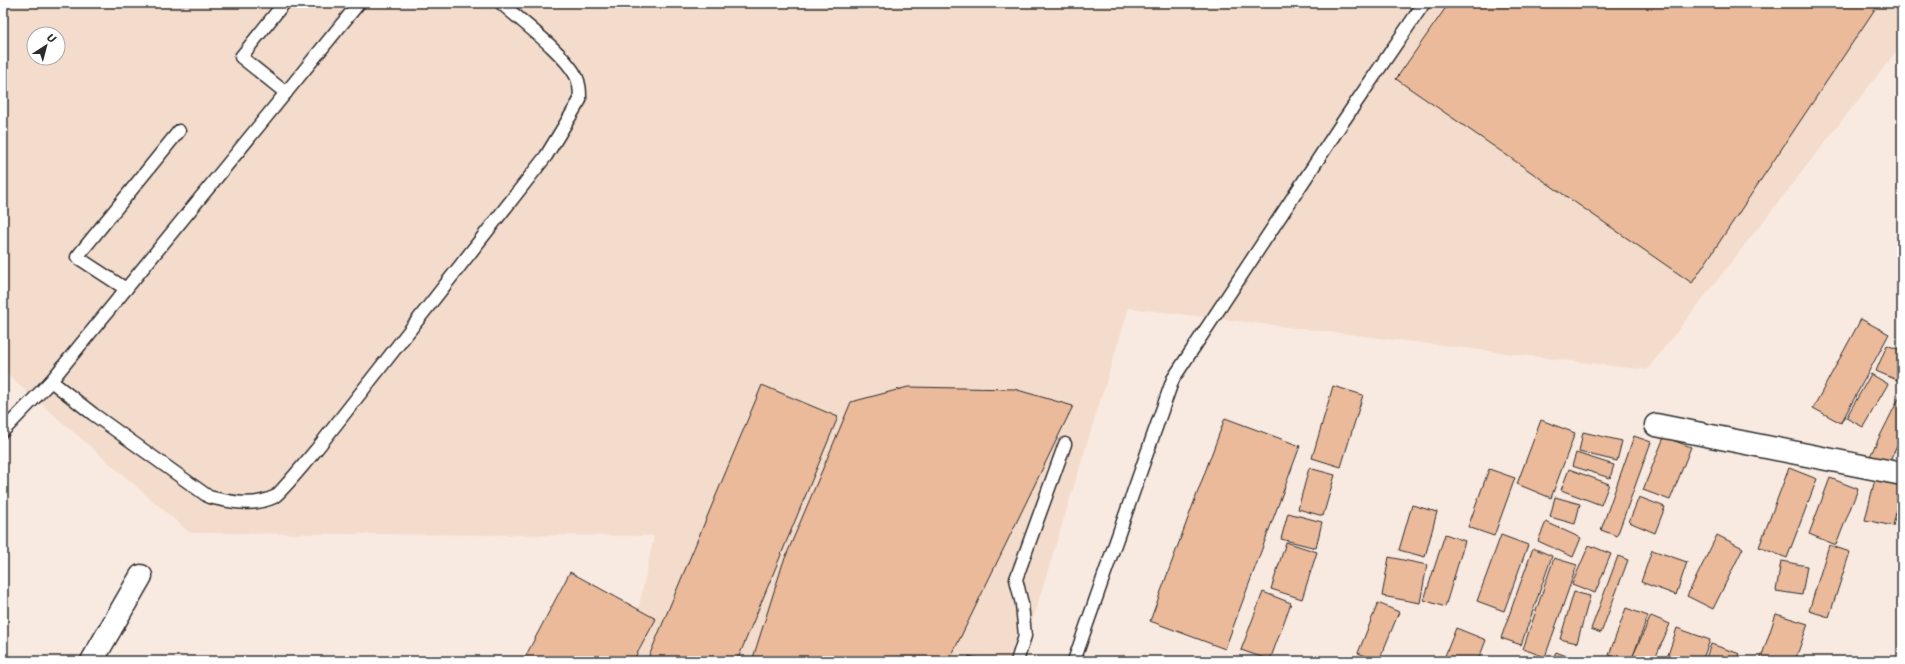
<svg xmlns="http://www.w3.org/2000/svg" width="1905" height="664" viewBox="0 0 1905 664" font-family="Sriracha,sans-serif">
  <rect width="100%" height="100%" fill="#f9eae1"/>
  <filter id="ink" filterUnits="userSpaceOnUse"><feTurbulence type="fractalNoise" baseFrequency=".025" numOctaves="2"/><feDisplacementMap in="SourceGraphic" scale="8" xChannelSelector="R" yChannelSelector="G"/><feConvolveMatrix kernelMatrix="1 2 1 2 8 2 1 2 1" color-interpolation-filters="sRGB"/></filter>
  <g filter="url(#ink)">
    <!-- built -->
    <path fill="#f4dccc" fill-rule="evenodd" d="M3,3H1902V44L1647,370L1129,308L1020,661H627L654,536L190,533L3,371ZM34,34H58V58H34Z"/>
    <!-- building -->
    <g fill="#eaba9b" stroke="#2b2b2b">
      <path d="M1449,3H1879L1692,283L1396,79Z"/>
      <path d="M1861,319L1889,334L1841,423L1813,408Z"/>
      <path d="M1887,345L1902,351V368L1897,380L1876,371Z"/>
      <path d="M1871,374L1888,384L1863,427L1846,418Z"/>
      <path d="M762,385L838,417L737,661H647Z"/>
      <path d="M1333,386L1363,395L1341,467L1312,458Z"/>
      <path d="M908,387L1014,389L1073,406L949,661H752L783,563L851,402Z"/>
      <path d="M1902,392V436L1887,467L1869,458Z"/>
      <path d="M1225,418L1300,446L1225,649L1150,621Z"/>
      <path d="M1541,420L1575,433L1551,498L1517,484Z"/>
      <path d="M1583,432L1622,441L1617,461L1579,452Z"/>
      <path d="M1634,436L1651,442L1617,536L1601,530Z"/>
      <path d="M1664,437L1691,447L1670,500L1643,490Z"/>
      <path d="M1576,453L1614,465L1610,478L1572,466Z"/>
      <path d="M1309,468L1335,475L1323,516L1298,509Z"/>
      <path d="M1789,468L1817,479L1787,558L1759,547Z"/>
      <path d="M1489,469L1515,478L1494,536L1468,527Z"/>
      <path d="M1569,469L1609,484L1601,505L1561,490Z"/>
      <path d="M1830,478L1858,489L1836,545L1809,534Z"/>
      <path d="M1875,479L1902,485L1893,526L1865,520Z"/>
      <path d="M1555,497L1580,504L1575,524L1550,517Z"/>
      <path d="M1639,497L1665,507L1655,533L1629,522Z"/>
      <path d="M1412,505L1437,512L1425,557L1399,550Z"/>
      <path d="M1288,513L1322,522L1316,548L1281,539Z"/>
      <path d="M1546,522L1581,538L1573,557L1538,541Z"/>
      <path d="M1445,534L1465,541L1445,607L1424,600Z"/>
      <path d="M1501,535L1528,545L1504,611L1477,601Z"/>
      <path d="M1717,535L1743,548L1713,609L1687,596Z"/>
      <path d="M1286,542L1317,552L1302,599L1271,589Z"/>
      <path d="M1589,545L1611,554L1595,593L1572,584Z"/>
      <path d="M1829,545L1850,552L1829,617L1809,611Z"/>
      <path d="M1533,548L1552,556L1521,645L1501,638Z"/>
      <path d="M1652,550L1687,562L1676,595L1641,582Z"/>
      <path d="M1618,556L1628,560L1601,633L1591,629Z"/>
      <path d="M1389,557L1427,565L1420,603L1382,596Z"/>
      <path d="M1554,558L1577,565L1545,657L1523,649Z"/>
      <path d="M1781,561L1807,566L1802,595L1776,591Z"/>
      <path d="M570,572L656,619L633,661H523Z"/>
      <path d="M1263,592L1291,603L1270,660L1241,650Z"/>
      <path d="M1574,592L1590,596L1577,643L1560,639Z"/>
      <path d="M1378,603L1399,612L1379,661H1377L1358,653Z"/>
      <path d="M1626,608L1648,616L1631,661H1623L1609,655Z"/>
      <path d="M1776,614L1808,624L1795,661H1760Z"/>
      <path d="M1651,616L1670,624L1654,661H1633L1631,660Z"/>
      <path d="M1456,628L1486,640L1478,661H1443Z"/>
      <path d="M1677,628L1710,640L1702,661H1666Z"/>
      <path d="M1711,644L1740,654L1737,661H1705Z"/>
      <path d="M1556,652L1579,661H1552Z"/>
      <path d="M1529,655L1546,661H1527Z"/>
      <path d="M969,656L988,661H968Z"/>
    </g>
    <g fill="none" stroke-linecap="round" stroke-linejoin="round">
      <defs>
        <g id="service">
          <path d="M284,3L241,57L286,93"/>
          <path d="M126,289L77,257L179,131"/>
          <path d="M51,381L93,414L209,497C230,502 253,507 274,497C280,494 309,458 316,450L546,156L580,100C580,92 580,83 576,76C564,53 521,21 501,3"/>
          <path d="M3,431L51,381L359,3"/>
          <path d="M1017,661L1025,636L1022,604L1016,579L1065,444"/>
          <path d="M1074,661L1173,379L1342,123L1424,3"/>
        </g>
        <g id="minor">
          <path d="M1656,425L1902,474"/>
          <path d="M92,661L141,576"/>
        </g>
      </defs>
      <!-- service casing -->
      <use href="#service" stroke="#2b2b2b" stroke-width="15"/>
      <!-- minor casing -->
      <use href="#minor" stroke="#2b2b2b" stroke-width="25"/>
      <!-- service -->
      <use href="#service" stroke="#fff" stroke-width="12"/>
      <!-- minor -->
      <use href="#minor" stroke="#fff" stroke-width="22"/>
    </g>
  </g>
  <!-- margin -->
  <rect width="1905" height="664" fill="none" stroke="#fff" stroke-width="16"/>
  <rect x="8" y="8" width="1889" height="648" fill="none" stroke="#2b2b2b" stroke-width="1.5" filter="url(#ink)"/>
  <!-- north arrow -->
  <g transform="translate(46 46) rotate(36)"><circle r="19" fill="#ffffff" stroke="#aaaaaa"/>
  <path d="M0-3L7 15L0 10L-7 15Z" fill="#2b2b2b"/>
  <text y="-6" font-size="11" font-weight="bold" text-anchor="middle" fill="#2b2b2b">U</text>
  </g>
</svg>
